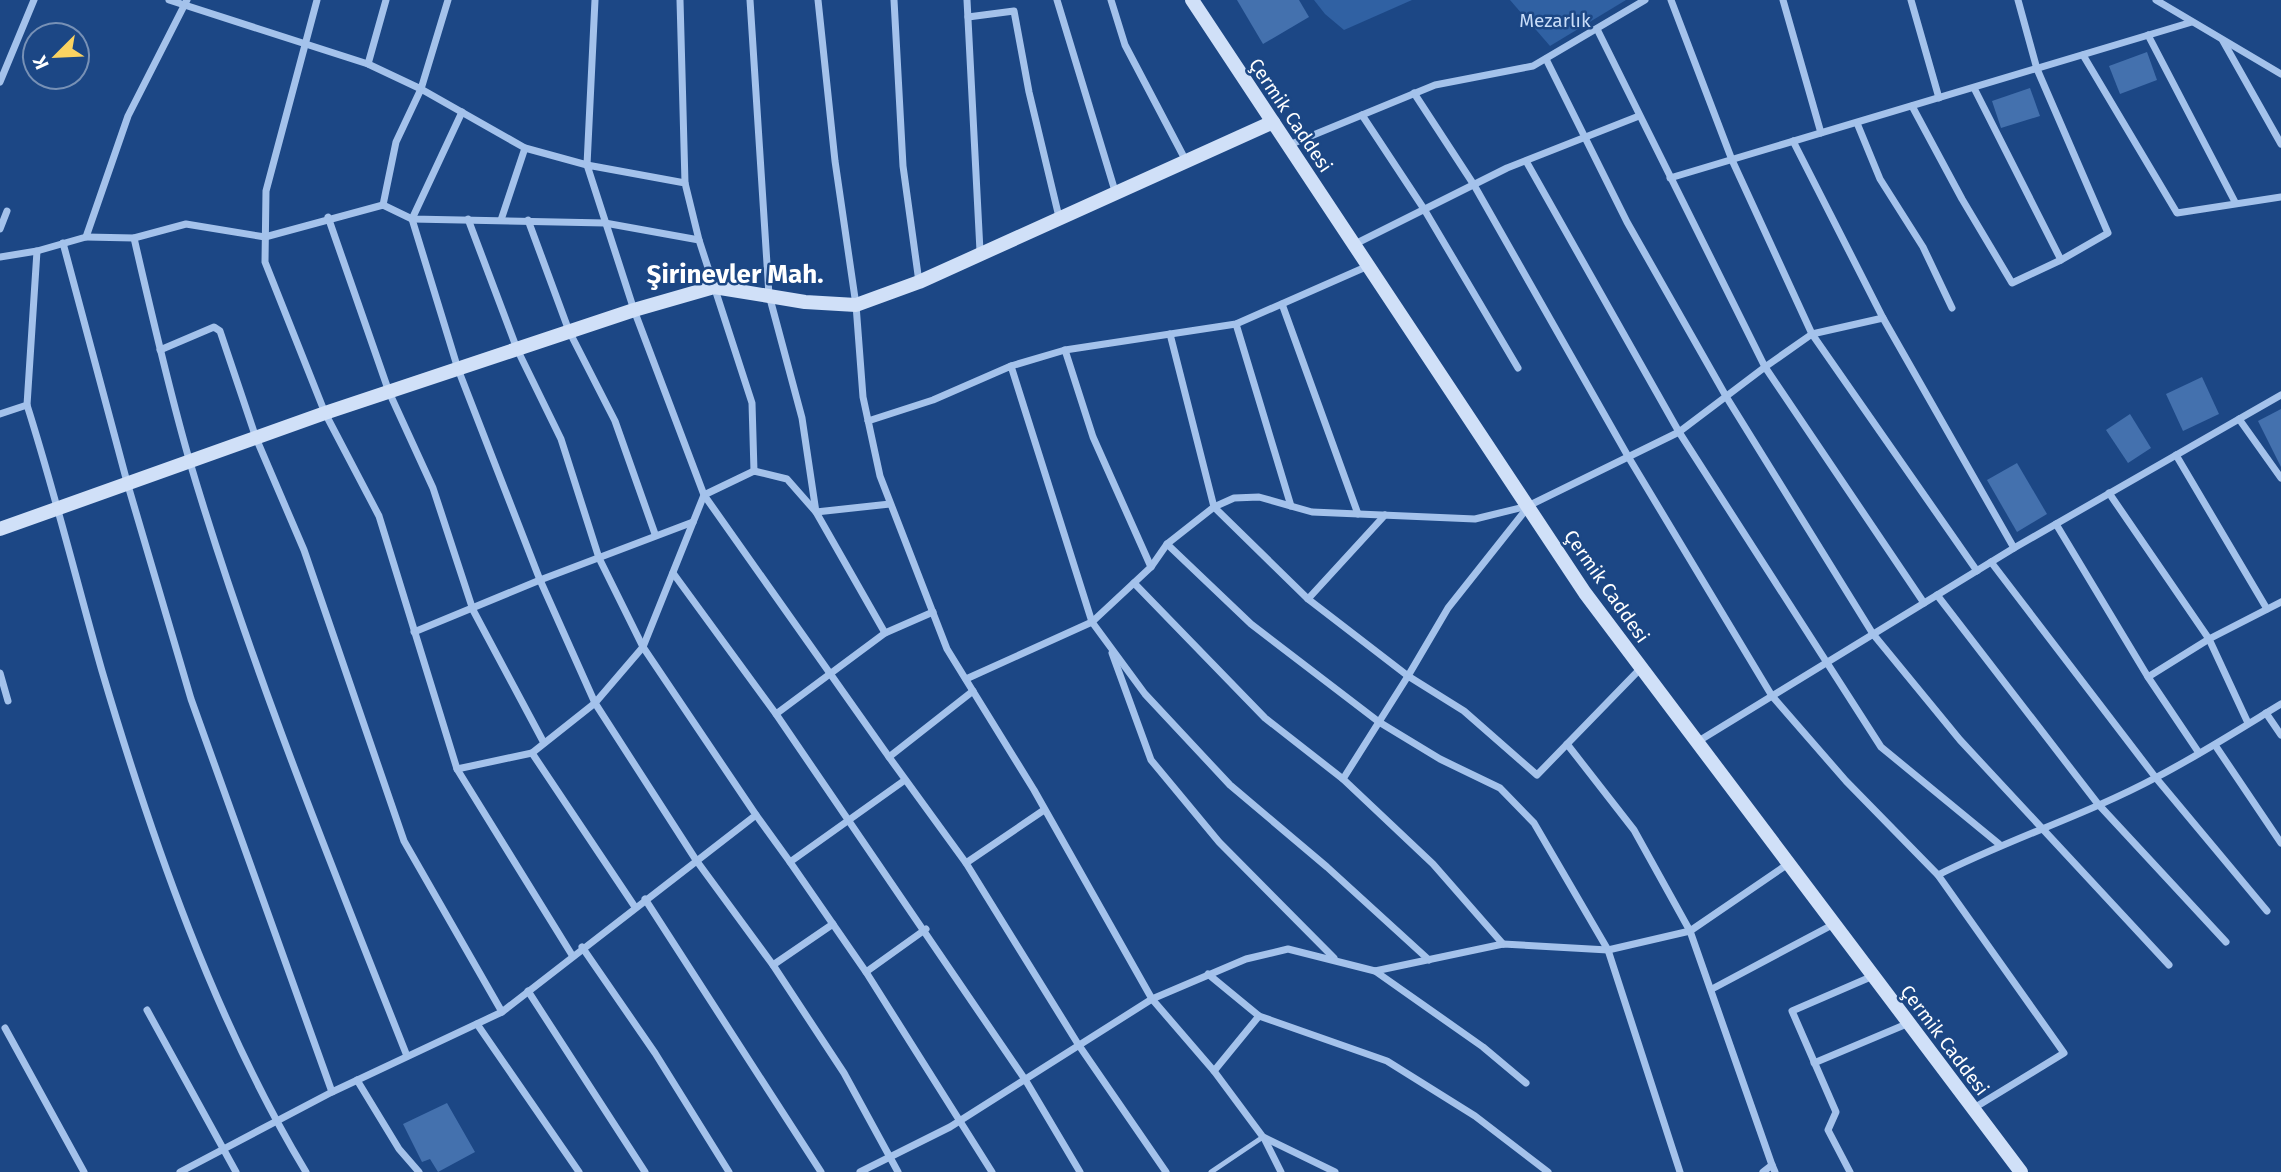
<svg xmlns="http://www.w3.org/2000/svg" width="2281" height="1172" viewBox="0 0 2281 1172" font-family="'Fira Sans',sans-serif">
  <rect width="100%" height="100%" fill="#1c4785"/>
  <!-- green -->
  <g fill="#3061a3">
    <path d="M1314,0H1412L1344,30L1325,14Z"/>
    <path d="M1510,0H1626L1550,46Z"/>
  </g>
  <!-- building -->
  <g fill="#4471ae">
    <path d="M1237,0H1299L1309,17L1263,44Z"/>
    <path d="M2147,52L2157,80L2120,94L2109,66Z"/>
    <path d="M2030,88L2040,116L2001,128L1992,101Z"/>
    <path d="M2202,377L2219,414L2183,431L2166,394Z"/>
    <path d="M2281,409V467L2258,421Z"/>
    <path d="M2130,414L2151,448L2128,463L2106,430Z"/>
    <path d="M2017,463L2047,514L2017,532L1987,480Z"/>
    <path d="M447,1103L475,1152L438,1172L430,1159L422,1162L403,1124Z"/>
  </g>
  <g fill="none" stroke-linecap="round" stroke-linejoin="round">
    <!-- lane -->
    <path stroke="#a4c2eb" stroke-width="5" d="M1211,1172L1263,1137"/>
    <!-- street -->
    <g stroke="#a4c2eb" stroke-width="7">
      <path d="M169,0L368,64L421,89L448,0"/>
      <path d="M317,0L266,191L265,262L325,413L379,516L457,769L572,955"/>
      <path d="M680,0L685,183"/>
      <path d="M750,0L769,295L802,418L816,512L885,633L933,612"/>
      <path d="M818,0L835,161L856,305L863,397L880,476L947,649L1034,790L1152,999L1214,1071L1263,1137L1335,1172"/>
      <path d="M894,0L903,166L919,282"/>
      <path d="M967,0L980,251"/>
      <path d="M1057,0L1115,191"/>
      <path d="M1111,0L1125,45L1186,161"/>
      <path d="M1671,0L1732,160L1812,334L1977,571"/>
      <path d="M1783,0L1821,133"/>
      <path d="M1911,0L1939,98"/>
      <path d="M2156,0L2281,74"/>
      <path d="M968,17L1014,11L1029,92L1059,217"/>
      <path d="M1597,29L1765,367L1812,334L1883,318"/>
      <path d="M2148,35L2235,202"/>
      <path d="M2223,41L2281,144"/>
      <path d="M2083,55L2177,213L2281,197"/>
      <path d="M1546,59L1627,222L1727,398L1873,634L1960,740L2169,965"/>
      <path d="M368,64L386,0"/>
      <path d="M0,82L34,0"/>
      <path d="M1974,88L2061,260"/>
      <path d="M1414,93L1474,185L1629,458L1772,696L1846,781L1938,875L2064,1053L1974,1108"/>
      <path d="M1912,106L1962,199L2012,283L2061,260L2108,233L2037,69L2018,0"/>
      <path d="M462,112L412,219L458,369L540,580L595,703L696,860L773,965L844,1073L898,1172"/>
      <path d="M1362,115L1424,209L1518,368"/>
      <path d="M1857,123L1880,179L1923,247L1952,308"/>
      <path d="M1793,141L1883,318L2014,548"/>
      <path d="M1289,145L1435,85L1533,66L1645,0"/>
      <path d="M1526,161L1679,432L1881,747L1999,844"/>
      <path d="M1670,178L2192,22"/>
      <path d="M383,205L396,142L421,89L525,148L587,165L595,0"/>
      <path d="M328,217L389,392L433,488L473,610L544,743"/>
      <path d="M468,219L517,349L561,439L599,558L643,647L595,703L532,753"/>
      <path d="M501,220L525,148"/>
      <path d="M528,220L569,331L615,421L655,534"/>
      <path d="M0,229L7,211"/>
      <path d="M86,237L134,238L186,224L265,237L383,205L412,219L605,223L699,240L752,403L754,471"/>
      <path d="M134,238C151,312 168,386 189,459C249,662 329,859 407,1056"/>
      <path d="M699,240L685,183L587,165L634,310L704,495L889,757"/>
      <path d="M63,243L127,482L191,699L332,1092"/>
      <path d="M1355,244L1507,168L1639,116"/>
      <path d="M0,257L37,251L86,237L128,116L187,0"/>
      <path d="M1282,304L1358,514"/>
      <path d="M1236,324L1291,506"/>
      <path d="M1170,334L1214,507L1308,599L1408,676L1448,608L1528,507"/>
      <path d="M160,350L214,327L220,331L256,438L304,550L404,841L502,1012"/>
      <path d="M1065,350L1236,324L1368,266"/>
      <path d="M1011,366L1065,350L1093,437L1151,567"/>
      <path d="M27,405C55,493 77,583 102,671C152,840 215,1021 306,1172"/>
      <path d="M0,414L27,405L37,251"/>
      <path d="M2239,419L2281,478"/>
      <path d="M868,421L933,400L1011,366L1092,622L1145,694L1230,785L1327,867L1429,960"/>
      <path d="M2176,455L2267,609"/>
      <path d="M2109,493L2209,639L2248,723"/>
      <path d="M2056,524L2148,677L2199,753"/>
      <path d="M1167,544L1251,624L1379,722L1440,759L1500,788L1534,823L1608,950L1680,1172"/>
      <path d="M1991,562L2156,778L2267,911"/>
      <path d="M673,573L776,714L885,633"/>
      <path d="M1134,583L1265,718L1343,779L1433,864L1503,944"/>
      <path d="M1937,595L2098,804L2226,942"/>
      <path d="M1308,599L1385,515"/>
      <path d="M414,632L540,580L693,522"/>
      <path d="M1112,653L1151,760L1219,842L1334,958"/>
      <path d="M0,673L8,701"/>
      <path d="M2148,677L2209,639L2281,602"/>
      <path d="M966,679L1092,622L1151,567L1167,544L1214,507L1234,498L1259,497L1312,512L1475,519L1528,506L1679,432L1765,367L1924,603"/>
      <path d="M2266,713L2281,735"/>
      <path d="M776,714L1026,1081L1080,1172"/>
      <path d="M1697,742L2014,548L2281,395"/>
      <path d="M1567,744L1634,830L1690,931L1772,1165"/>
      <path d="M2215,745L2281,843"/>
      <path d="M457,769L532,753L635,907"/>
      <path d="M1343,779L1408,676L1464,711L1537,775L1641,668"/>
      <path d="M905,780L790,862L866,972L926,929"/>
      <path d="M1044,810L966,863L1078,1044L1166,1172"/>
      <path d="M756,815L790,862"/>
      <path d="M966,863L889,757L973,691"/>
      <path d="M1938,875C2009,839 2086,815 2157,777C2199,755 2240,729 2281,704"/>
      <path d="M645,899L821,1172"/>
      <path d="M582,947L655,1053L729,1172"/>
      <path d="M773,965L833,924"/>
      <path d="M1375,971L1483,1047L1526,1083"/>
      <path d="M866,972L992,1172"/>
      <path d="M1208,974L1259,1016L1387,1061L1475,1116L1548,1172"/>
      <path d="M1712,989L1834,924"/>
      <path d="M528,991L645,1172"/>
      <path d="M147,1010L236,1172"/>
      <path d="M477,1024L579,1172"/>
      <path d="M5,1028L84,1172"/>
      <path d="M1814,1063L1909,1023"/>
      <path d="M1214,1071L1259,1016"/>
      <path d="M357,1080L399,1149L419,1172"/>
      <path d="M1264,1138L1281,1172"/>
      <path d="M180,1172L332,1092L502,1012L756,815L643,647L704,495L754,471L787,479L816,512L890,504"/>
      <path d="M860,1172L950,1127L1152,999L1246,959L1288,949L1375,971L1503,944L1608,950L1690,931L1788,864"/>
      <path d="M1763,1172L1772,1165L1775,1172"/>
      <path d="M1850,1172L1828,1130L1836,1112L1792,1011L1873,976"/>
    </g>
    <!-- secondary -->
    <g stroke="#d0e0f8" stroke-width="14">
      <path d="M1192,0L1585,593L2021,1172"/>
      <path d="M0,529L325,413L634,310L714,287L805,302L856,305L919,282L1273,122"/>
    </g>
  </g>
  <g text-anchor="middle" stroke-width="5" stroke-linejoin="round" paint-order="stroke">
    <!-- park labels -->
    <g font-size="19" fill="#c9ddf8" stroke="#1c4785">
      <text x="1555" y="27">Mezarlık</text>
    </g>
    <!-- street labels -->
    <g font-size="19" fill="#fff" stroke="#1c4785">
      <text transform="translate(1291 115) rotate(56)" y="7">Çermik Caddesi</text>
      <text transform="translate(1607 586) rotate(55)" y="7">Çermik Caddesi</text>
      <text transform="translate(1945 1040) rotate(53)" y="7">Çermik Caddesi</text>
    </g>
    <!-- district labels -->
    <g font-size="26" font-weight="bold" fill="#fff" stroke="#1c4785">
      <text x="735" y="283">Şirinevler Mah.</text>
    </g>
  </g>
  <!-- north arrow -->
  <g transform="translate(56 56) rotate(246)"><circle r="33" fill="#1c4785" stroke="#7791b6" stroke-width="2"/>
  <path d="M0-5L12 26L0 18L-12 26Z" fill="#fbd361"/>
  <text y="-10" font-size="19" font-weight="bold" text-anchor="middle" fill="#ffffff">K</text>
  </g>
</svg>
